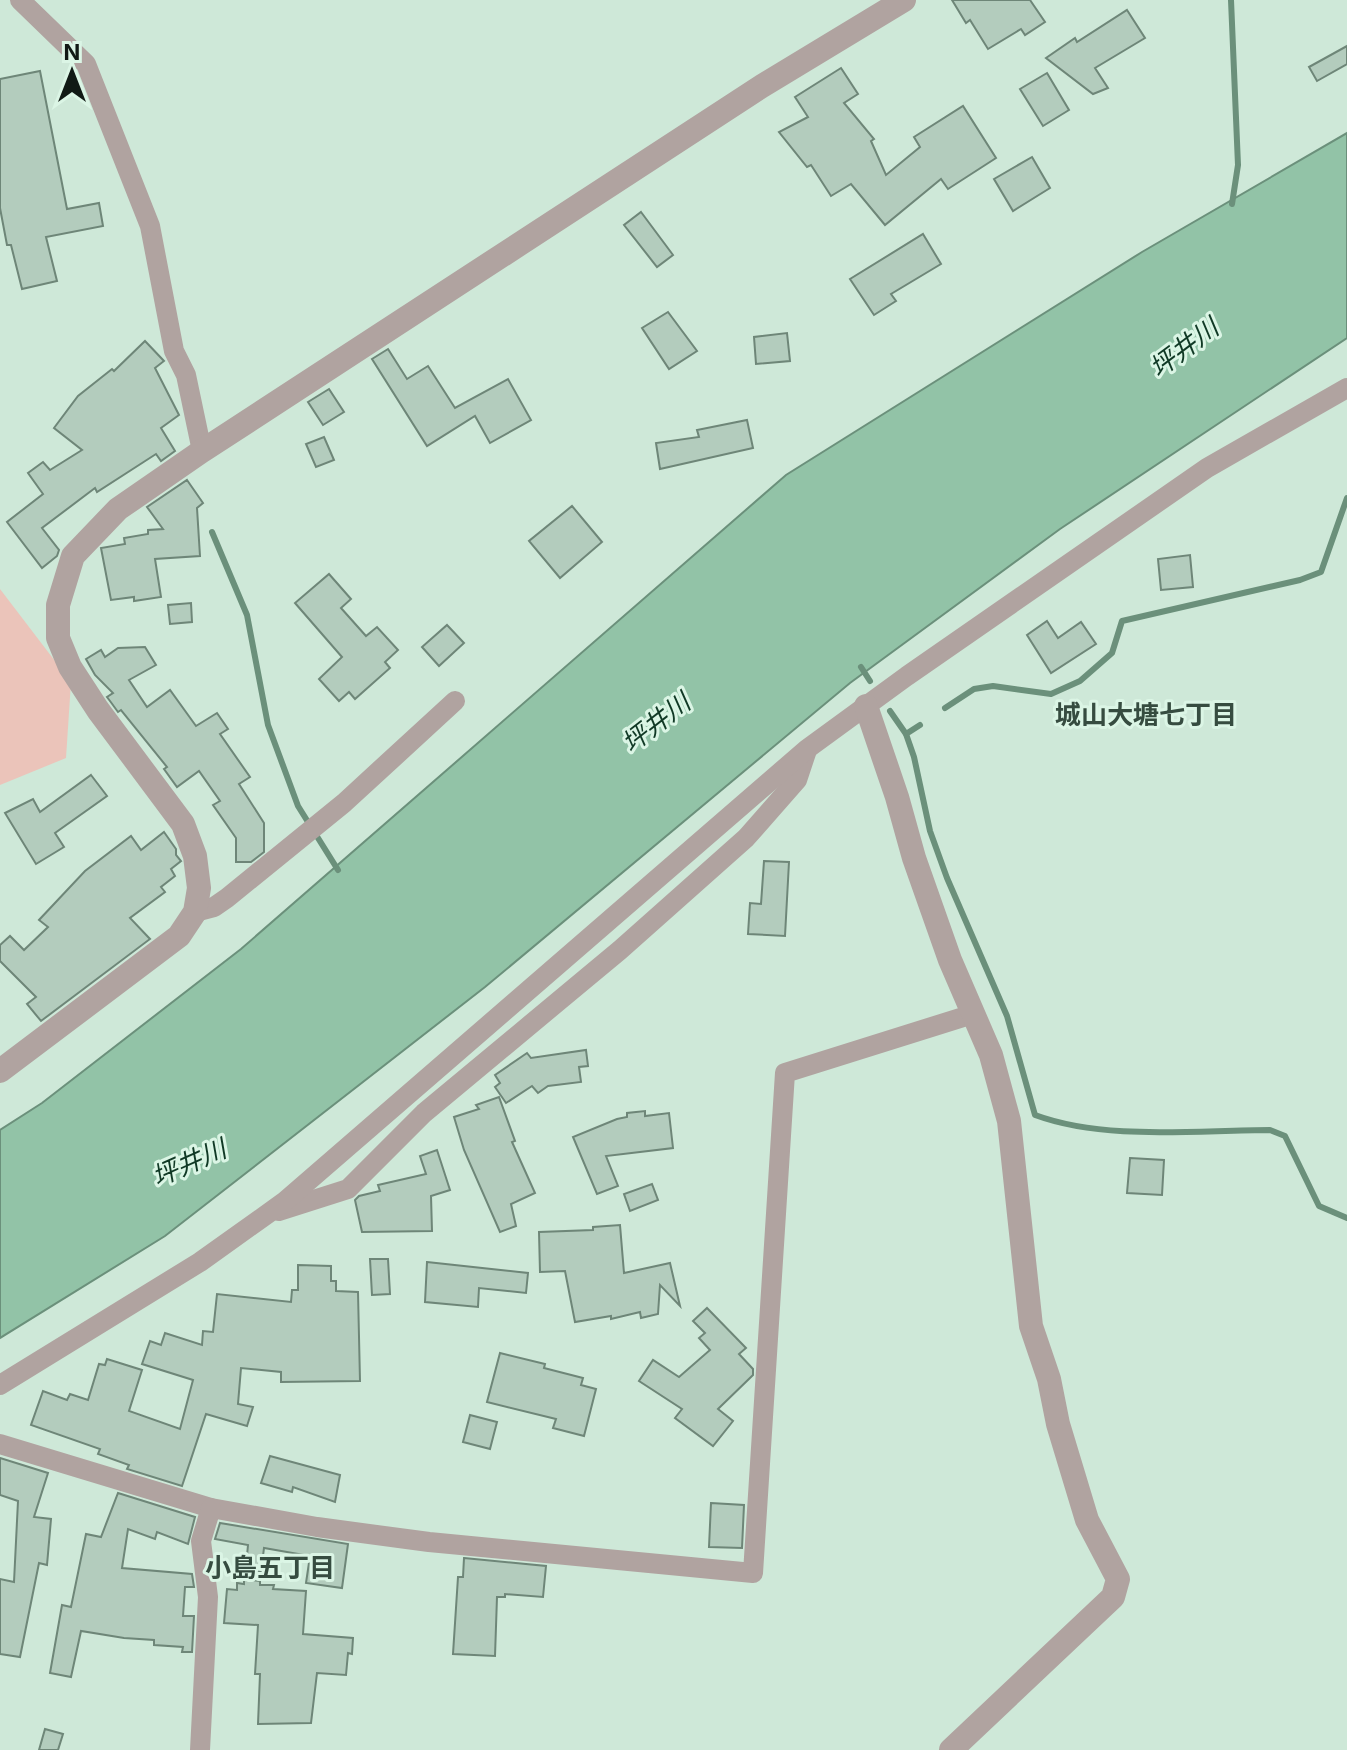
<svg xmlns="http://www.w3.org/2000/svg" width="1347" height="1750" viewBox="0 0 1347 1750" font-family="Inter,'Noto Sans JP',sans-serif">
  <rect width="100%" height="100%" fill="#cee8d8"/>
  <!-- green -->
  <path fill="#ebc4ba" d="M0,589L71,682L66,758L0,785Z"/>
  <!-- water -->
  <path fill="#92c3a7" stroke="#6b907b" stroke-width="2" d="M1347,133V338L1060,529L850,683L485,987L165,1236L0,1338V1130L42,1103L241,949L786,475L1142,252Z"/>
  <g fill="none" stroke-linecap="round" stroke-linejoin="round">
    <!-- stream -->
    <g stroke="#6b907b" stroke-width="6">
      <path d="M1231,0L1238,165L1232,204"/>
      <path d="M212,532L247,615L268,725L298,806L338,870"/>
      <path d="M861,667L870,681"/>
      <path d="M945,708L974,689L993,686L1051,694L1080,681L1112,653L1122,621L1300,580L1321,572L1347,498"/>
      <path d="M890,711L906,734L914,757L930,831L947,878L1007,1016L1035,1115C1106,1141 1194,1130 1270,1130L1285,1136L1319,1206L1347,1218"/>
      <path d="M906,734L920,725"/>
    </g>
  </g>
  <!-- building -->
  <g fill="#b3ccbd" stroke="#6e8678" stroke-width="2">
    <path d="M952,0H1030L1045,22L1025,35L1021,29L988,49L970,20L966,23Z"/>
    <path d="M1127,10L1145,38L1095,68L1108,88L1093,94L1046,58L1075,38L1077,42Z"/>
    <path d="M1347,46V64L1317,81L1309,67Z"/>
    <path d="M841,68L858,94L844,103L874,139L871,141L886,175L920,147L914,137L963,106L996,158L948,189L941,179L885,225L851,184L831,196L811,165L807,167L779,132L808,117L795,97Z"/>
    <path d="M40,71L67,209L99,203L103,226L46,237L57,281L22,289L11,245H7L0,208V79Z"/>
    <path d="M1047,73L1069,110L1043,126L1020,89Z"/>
    <path d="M1032,157L1050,188L1013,211L994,179Z"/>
    <path d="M641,212L673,255L657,267L624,225Z"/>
    <path d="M923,234L941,264L891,294L896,301L874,315L850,279Z"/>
    <path d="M668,312L697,351L669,369L642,328Z"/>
    <path d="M787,333L790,361L756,364L754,337Z"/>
    <path d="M145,341L164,361L155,368L179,415L161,428L175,451L161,461L156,454L97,492L95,488L42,528L59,550L57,556L42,568L7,522L43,494L28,473L43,462L50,470L82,450L54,428L78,396L112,369L114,371Z"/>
    <path d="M388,349L407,379L428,366L455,408L508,379L531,420L490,443L475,416L427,446L372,359Z"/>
    <path d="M329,389L344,412L323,425L308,402Z"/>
    <path d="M747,420L753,448L660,469L656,443L699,437L697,430Z"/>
    <path d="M324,437L334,460L316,467L306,444Z"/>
    <path d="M187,480L203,503L197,508L200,556L155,559L161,597L134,601V597L111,600L101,548L125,544L124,538L148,534V530L163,529L147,507Z"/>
    <path d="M572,506L602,542L560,578L529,541Z"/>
    <path d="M1190,555L1193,587L1161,590L1158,559Z"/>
    <path d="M329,574L351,599L341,608L366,636L377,627L398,650L385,662L390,668L355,699L349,692L339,701L319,679L342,657L295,603Z"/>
    <path d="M191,603L192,622L170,624L168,605Z"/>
    <path d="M1047,621L1058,638L1081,622L1096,644L1051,673L1027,635Z"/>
    <path d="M447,625L464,643L439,666L422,647Z"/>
    <path d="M145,647L156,665L129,680L147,707L170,690L196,726L217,713L228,729L220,734L250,777L239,784L264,823V852L251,862H236V838L213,805L220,801L199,771L177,787L164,769L167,767L121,710L118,712L110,701L107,697L113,693L95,675L86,659L101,650L105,657L118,648Z"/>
    <path d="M91,775L107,796L55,833L64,847L36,864L5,813L33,799L40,812Z"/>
    <path d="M164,832L176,849V855L181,861L171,869L175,876L161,887L165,892L130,918L150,939L41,1021L27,1004L36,997L0,961V945L10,936L24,950L48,927L39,920L85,871L131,836L141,850Z"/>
    <path d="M764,861L789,862L785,936L748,934L750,903L761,904Z"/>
    <path d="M586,1050L588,1066L579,1067L581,1082L548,1086L538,1093L532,1086L506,1103L495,1087L500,1083L495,1075L527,1053L531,1058Z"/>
    <path d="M499,1097L515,1141L512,1142L535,1193L511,1204L516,1226L500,1232L464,1150L454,1117L479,1109L476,1105Z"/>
    <path d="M645,1111V1116L669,1113L673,1148L606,1156L618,1186L597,1194L573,1137L617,1119L627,1117V1113Z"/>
    <path d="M437,1150L450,1190L431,1196L432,1231L362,1232L355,1200L359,1196L380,1191L378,1185L426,1174L420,1156Z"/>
    <path d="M1130,1158L1164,1160L1162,1195L1127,1193Z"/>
    <path d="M652,1184L658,1200L630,1211L624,1194Z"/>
    <path d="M620,1225L624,1273L670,1263L680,1306L660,1285L658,1314L641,1318L640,1312L611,1319V1316L575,1322L565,1271L540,1272L539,1232L593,1230V1227Z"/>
    <path d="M370,1259H388L390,1294L372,1295Z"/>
    <path d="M427,1262L528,1273L526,1293L479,1288L478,1307L425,1302Z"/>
    <path d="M298,1265L331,1266V1281H336V1291L358,1292L360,1381L281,1382V1372L241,1368L238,1404L253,1407L247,1426L206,1414L182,1486L127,1469L129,1465L98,1454L100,1449L31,1425L43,1391L67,1400L70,1394L88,1400L99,1364L105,1365L107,1359L142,1370L129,1411L180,1429L193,1380L142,1364L150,1341L161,1345L165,1333L202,1345L203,1331L213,1332L217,1294L291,1302L292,1290H298Z"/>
    <path d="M707,1308L746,1348L739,1354L753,1369V1375L718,1409L733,1421L713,1446L675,1418L682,1409L639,1381L653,1360L679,1377L710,1350L699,1338L705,1333L693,1321Z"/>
    <path d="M500,1353L545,1364L544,1368L583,1378L581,1385L596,1389L584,1436L553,1428L556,1419L487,1402Z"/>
    <path d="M470,1415L497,1422L490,1449L463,1442Z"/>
    <path d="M270,1456L340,1475L335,1502L293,1487L292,1492L261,1483Z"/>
    <path d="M0,1458L48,1473L34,1517L51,1519L47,1565L39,1563L20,1657L0,1654V1579L14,1582L18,1501L0,1495Z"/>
    <path d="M118,1493L195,1517L188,1544L157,1532L155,1539L128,1529L122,1568L192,1574L194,1587H185L183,1616H194L192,1652H182L183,1647L154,1645V1640L124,1638L81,1631L71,1677L50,1673L62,1605L71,1607L86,1534L101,1537Z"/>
    <path d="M711,1503L744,1505L742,1548L709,1547Z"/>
    <path d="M220,1523L348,1544L342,1588L306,1583L310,1556L264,1548L261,1572L246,1566L248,1545L215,1539Z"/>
    <path d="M464,1558L546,1566L543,1597L505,1594V1597H497L495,1656L453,1654L458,1577H463Z"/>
    <path d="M244,1579L260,1581V1585H274L273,1589L306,1591L303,1634L353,1638L352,1654L348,1653L346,1675L317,1673L311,1723L258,1724L260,1674H255L258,1625L224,1623L227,1589L237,1590V1583L244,1584Z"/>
    <path d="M45,1729L63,1734L58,1750H39Z"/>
  </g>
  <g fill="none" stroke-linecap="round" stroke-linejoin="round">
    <!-- minor -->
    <g stroke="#b0a3a0" stroke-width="20">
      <path d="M20,0L86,64L150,226L174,351L186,375L202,451"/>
      <path d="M195,912L214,907L227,898L344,803L455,701"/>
      <path d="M279,1211L348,1189L424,1113L620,950L746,838L797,780L807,750"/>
      <path d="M0,1385L200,1262L284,1202L807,749L907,676L1207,468L1347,388"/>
      <path d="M0,1444L211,1508L317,1527L429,1542L753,1573L785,1073L973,1014"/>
      <path d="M200,1750L208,1597L201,1541L211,1508"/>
    </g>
    <!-- tertiary -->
    <g stroke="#b0a3a0" stroke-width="24">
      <path d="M866,706L897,797L914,858L950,960L991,1055L1009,1121L1031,1326L1049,1379L1058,1424L1087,1520L1118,1579L1113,1597L951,1750"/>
      <path d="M0,1071L179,936L195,912L199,888L195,856L183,824L98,710L70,667L58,638V605L73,556L118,509L202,451L762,86L904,0"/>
    </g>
  </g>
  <g text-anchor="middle" stroke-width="6" stroke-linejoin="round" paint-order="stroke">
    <!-- water labels -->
    <g font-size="26" font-style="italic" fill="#103925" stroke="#dbf5e5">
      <text transform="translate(1184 348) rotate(-37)" y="9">坪井川</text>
      <text transform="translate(656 723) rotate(-38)" y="9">坪井川</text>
      <text transform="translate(189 1163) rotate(-24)" y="9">坪井川</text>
    </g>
    <!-- neighbourhood labels -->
    <g font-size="26" font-weight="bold" fill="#364c40" stroke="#dbf5e5">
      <text x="1146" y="724">城山大塘七丁目</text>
      <text x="270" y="1577">小島五丁目</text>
    </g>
  </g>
  <!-- north arrow -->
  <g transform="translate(72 72)" stroke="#dbf5e5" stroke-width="6" paint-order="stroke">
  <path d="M0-6L14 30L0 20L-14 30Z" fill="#111a15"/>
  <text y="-12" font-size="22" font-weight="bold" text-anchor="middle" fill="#111a15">N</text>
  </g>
</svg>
